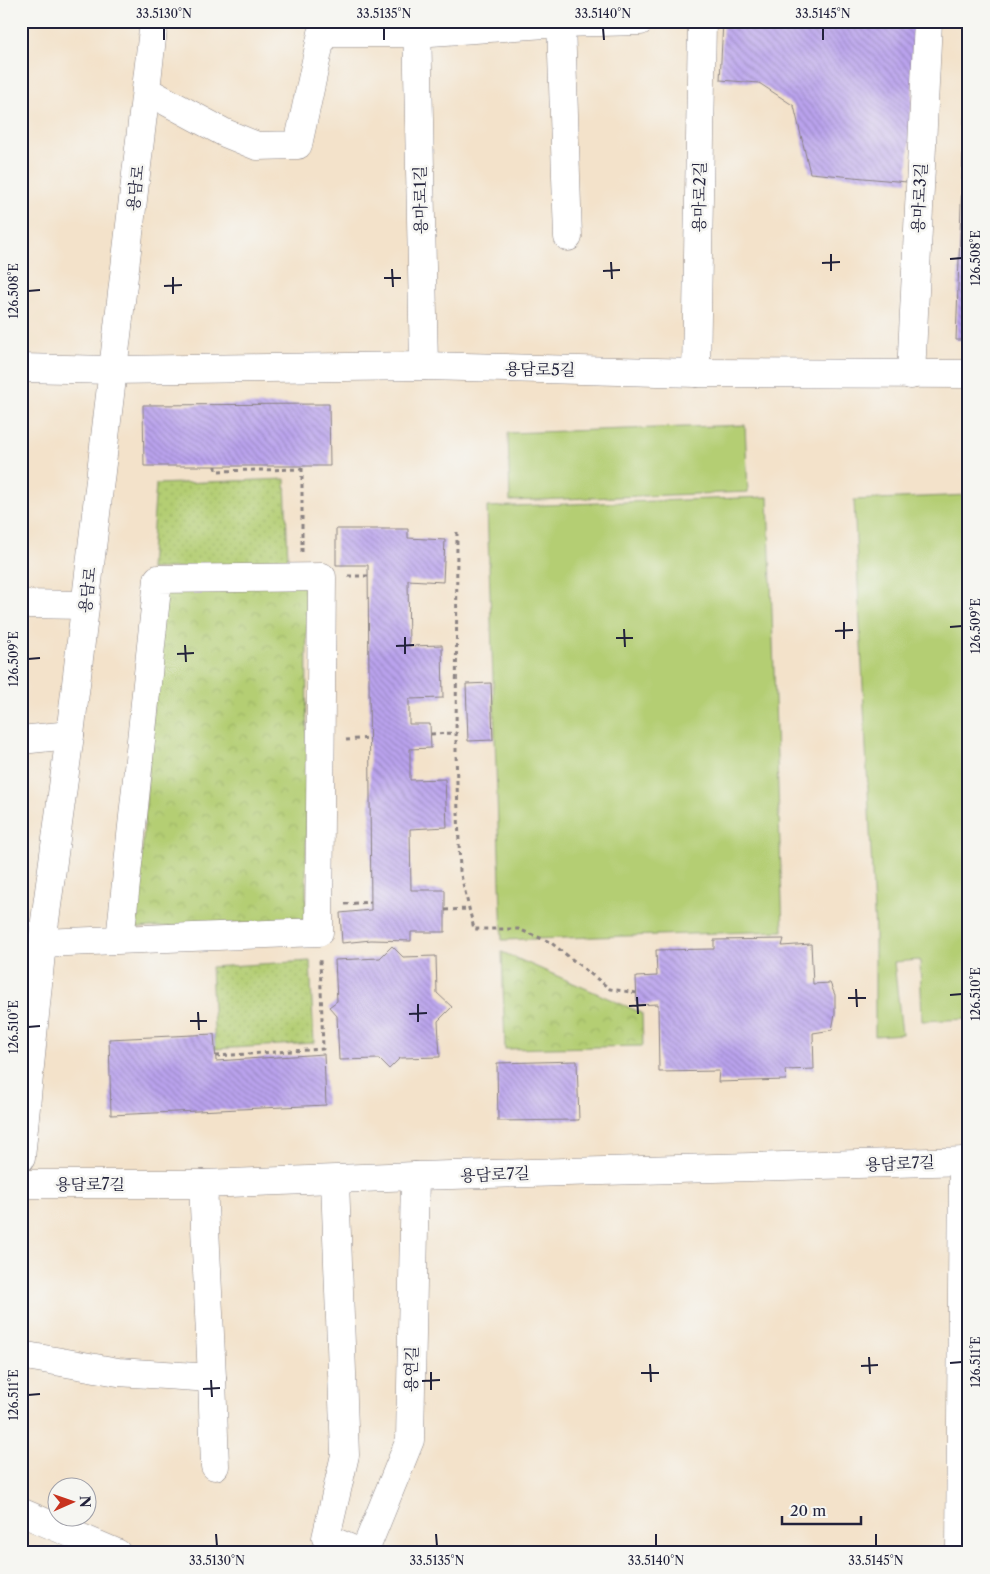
<svg xmlns="http://www.w3.org/2000/svg" width="990" height="1574" viewBox="0 0 990 1574" font-family="'Libre Caslon Text','Noto Serif KR',serif">
  <defs>
    <pattern id="grass-dots" width="8" height="8" patternUnits="userSpaceOnUse" patternTransform="scale(1.25)"><rect width="8" height="8" fill="#b4ce73"/><path d="M2 2h.1M6 6h.1" fill="none" stroke="#9ab164" stroke-width="1.8" stroke-linecap="round"/></pattern>
    <pattern id="park-crowns" width="20" height="18" patternUnits="userSpaceOnUse" patternTransform="scale(1.25)"><rect width="20" height="18" fill="#b4ce73"/><path d="M2 6a3 3 0 1 1 6 0M12 15a3 3 0 1 1 6 0" fill="none" stroke="#9ab164"/></pattern>
    <pattern id="building-back-hatch" width="6" height="6" patternUnits="userSpaceOnUse" patternTransform="scale(1.25)"><rect width="6" height="6" fill="#baa3ed"/><path d="M-1 5l2 2M0 0l6 6M5-1l2 2" fill="none" stroke="#9784c1"/></pattern>
  </defs>
  <rect width="100%" height="100%" fill="#f6f6f2"/>
  <filter id="ink" filterUnits="userSpaceOnUse"><feTurbulence type="fractalNoise" baseFrequency=".02" numOctaves="2"/><feDisplacementMap in="SourceGraphic" scale="10" xChannelSelector="R" yChannelSelector="G"/><feConvolveMatrix kernelMatrix="1 2 1 2 8 2 1 2 1" color-interpolation-filters="sRGB"/></filter>
  <filter id="wash" filterUnits="userSpaceOnUse"><feTurbulence type="fractalNoise" baseFrequency=".0096" numOctaves="4" result="noise"/><feDisplacementMap in="SourceGraphic" scale="20" xChannelSelector="R" yChannelSelector="G"/><feGaussianBlur stdDeviation="1.12" result="paint"/><feColorMatrix in="noise" values="0 0 0 0 0 0 0 0 0 0 0 0 0 0 0 0 0 1.4 0 .05"/><feComposite in="paint" operator="in"/></filter>
  <g filter="url(#wash)">
    <rect width="100%" height="100%" fill="#f3e2ca"/>
    <!-- grass -->
    <g fill="url(#grass-dots)" stroke="#6b7857">
      <path d="M285,479L288,562L150,569L156,484Z"/>
      <path d="M310,961L314,1043L215,1049L211,967Z"/>
    </g>
    <!-- park -->
    <g fill="url(#park-crowns)" stroke="#6b7857">
      <path d="M307,582L306,920L136,928L163,586Z"/>
      <path d="M502,952L642,1013L643,1046L505,1049Z"/>
    </g>
    <!-- pitch -->
    <g fill="#b4ce73" stroke="#6b7857">
      <path d="M745,425L748,492L510,501L508,433Z"/>
      <path d="M969,495V1019L922,1021L920,960L894,962L902,1034L875,1036V934L854,500Z"/>
      <path d="M768,497L783,931L502,940L487,507Z"/>
    </g>
    <g id="blocks">
      <!-- building -->
      <g fill="url(#building-back-hatch)">
        <path d="M723,21H917L907,182L810,173L794,106L759,83L720,80Z"/>
        <path d="M965,101H969V340H956Z"/>
        <path d="M329,404L330,466H144L143,405Z"/>
        <path d="M336,529H408V538L445,540L443,582L408,580L409,646L442,645L443,698L409,699V724H430L431,748L410,749V780L445,779L447,827L410,829L411,890H445V932H411V941L371,940L342,943L340,913L371,910L368,565H336Z"/>
        <path d="M491,683L493,740L468,741L466,684Z"/>
        <path d="M784,939L782,946L811,944L813,984L830,983L835,995V1014L832,1030L813,1033L814,1069L785,1070L786,1080L718,1082L719,1071L659,1072L658,1004L637,1005L636,977L657,976L656,950L714,949V940Z"/>
        <path d="M392,946L403,957L436,956L437,993L452,1007L438,1021L440,1057L400,1058L389,1069L379,1059L339,1060L337,1016L329,1007L337,1001L335,960L380,958Z"/>
        <path d="M214,1034L216,1061L324,1054L326,1105L111,1115L109,1039Z"/>
        <path d="M577,1061L579,1120L498,1121L497,1063Z"/>
      </g>
    </g>
  </g>
  <g filter="url(#ink)">
    <use href="#blocks" fill-opacity="0" stroke="#8a8282" stroke-width="1"/>
    <g fill="none" stroke-linecap="round" stroke-linejoin="round">
      <defs>
        <g id="minor">
          <path d="M417,21L424,366"/>
          <path d="M561,23L568,237"/>
          <path d="M147,91L225,133L257,146L298,145L322,33H416L561,23L640,21"/>
          <path d="M21,368L112,370L424,366L696,373L969,374"/>
          <path d="M696,373L702,21"/>
          <path d="M911,375L928,21"/>
          <path d="M21,604L85,605"/>
          <path d="M21,740L70,735"/>
          <path d="M42,943L319,932L322,577L158,579L120,940"/>
          <path d="M21,1158L42,943L70,735L154,21"/>
          <path d="M335,1181L345,1455L326,1538L361,1553"/>
          <path d="M21,1184H203L415,1176L969,1161"/>
          <path d="M203,1184L212,1378L215,1466"/>
          <path d="M21,1355L118,1372L212,1378"/>
          <path d="M21,1512L117,1553"/>
          <path d="M364,1553L410,1440L415,1176"/>
          <path d="M960,1553L963,1161"/>
        </g>
      </defs>
      <!-- minor casing -->
      <use href="#minor" stroke="#8a8282" stroke-width="29"/>
      <!-- path -->
      <g stroke="#8a8282" stroke-width="3" stroke-dasharray="4 4" stroke-linecap="butt">
        <path d="M216,466V471L302,469"/>
        <path d="M457,532L456,753L460,871L474,929H518L550,942L610,989L637,993"/>
        <path d="M302,552V466"/>
        <path d="M348,576H368"/>
        <path d="M431,734L456,733"/>
        <path d="M346,740L370,738"/>
        <path d="M345,904L371,902"/>
        <path d="M445,910L469,909"/>
        <path d="M216,1056L323,1049L320,959"/>
      </g>
      <!-- minor -->
      <use href="#minor" stroke="#fff" stroke-width="28"/>
    </g>
  </g>
  <!-- ticks -->
  <path fill="none" stroke="#22223b" stroke-width="2" d="M164,28V40M384,28V40M603,28L604,40M823,28V40M831,254V271M950,259L962,258M611,262L612,279M822,263L840,262M392,269L393,287M603,271L620,270M173,277V294M384,278H401M164,286L182,285M28,291L40,290M844,622V639M950,627L962,626M624,629L625,647M835,631L853,630M405,637V654M616,638H633M185,645L186,662M396,646L414,645M177,654L194,653M28,659L40,658M856,989L857,1007M950,995L962,994M637,997L638,1014M848,998H866M418,1004V1022M629,1006L646,1005M198,1012L199,1030M409,1014L427,1013M190,1021H207M28,1027L40,1026M869,1357L870,1374M950,1363L962,1362M650,1364L651,1382M861,1366L878,1365M431,1372V1390M641,1373H659M211,1380L212,1397M422,1381L440,1380M203,1389L220,1388M28,1395L40,1394M216,1534L217,1546M436,1534L437,1546M656,1534V1546M876,1534V1546"/>
  <g text-anchor="middle" stroke-width="5" stroke-linejoin="round" paint-order="stroke">
    <!-- street labels -->
    <g font-size="16" fill="#22223b" stroke="#f6f6f2">
      <text transform="translate(135 188) rotate(-83)" y="6">용담로</text>
      <text transform="translate(699 197) rotate(-89)" y="6">용마로2길</text>
      <text transform="translate(919 198) rotate(-87)" y="6">용마로3길</text>
      <text transform="translate(420 200) rotate(-91)" y="6">용마로1길</text>
      <text transform="translate(540 369) rotate(1)" y="6">용담로5길</text>
      <text transform="translate(87 590) rotate(-83)" y="6">용담로</text>
      <text transform="translate(900 1163) rotate(-2)" y="6">용담로7길</text>
      <text transform="translate(495 1174) rotate(-2)" y="6">용담로7길</text>
      <text x="90" y="1190">용담로7길</text>
      <text transform="translate(411 1369) rotate(-89)" y="6">용연길</text>
    </g>
  </g>
  <!-- margin -->
  <rect width="990" height="1574" fill="none" stroke="#f6f6f2" stroke-width="55"/>
  <!-- north arrow -->
  <g transform="translate(72 1502) rotate(88)"><circle r="24" fill="#f6f6f2" stroke="#a1a1a9"/>
  <path d="M0-4L9 19L0 12L-9 19Z" fill="#c8321e"/>
  <text y="-8" font-size="14" font-weight="bold" text-anchor="middle" fill="#22223b">N</text>
  </g>
  <!-- scale -->
  <path d="M782 1516v8h79v-8" fill="none" stroke="#22223b" stroke-width="2.5"/>
  <text x="790" y="1516" font-size="15" fill="#22223b" stroke="#f6f6f2" stroke-width="4" paint-order="stroke">20 m</text>
  <rect x="28" y="28" width="934" height="1518" fill="none" stroke="#22223b" stroke-width="2"/>
  <g font-size="12" text-anchor="middle" fill="#22223b">
    <text x="164" y="18">33.5130°N</text>
    <text x="384" y="18">33.5135°N</text>
    <text x="603" y="18">33.5140°N</text>
    <text x="823" y="18">33.5145°N</text>
    <text transform="translate(976 258) rotate(-90)" y="4">126.508°E</text>
    <text transform="translate(14 291) rotate(-90)" y="4">126.508°E</text>
    <text transform="translate(976 626) rotate(-90)" y="4">126.509°E</text>
    <text transform="translate(14 659) rotate(-90)" y="4">126.509°E</text>
    <text transform="translate(976 994) rotate(-90)" y="4">126.510°E</text>
    <text transform="translate(14 1027) rotate(-90)" y="4">126.510°E</text>
    <text transform="translate(976 1362) rotate(-90)" y="4">126.511°E</text>
    <text transform="translate(14 1395) rotate(-90)" y="4">126.511°E</text>
    <text x="217" y="1565">33.5130°N</text>
    <text x="437" y="1565">33.5135°N</text>
    <text x="656" y="1565">33.5140°N</text>
    <text x="876" y="1565">33.5145°N</text>
  </g>
</svg>
